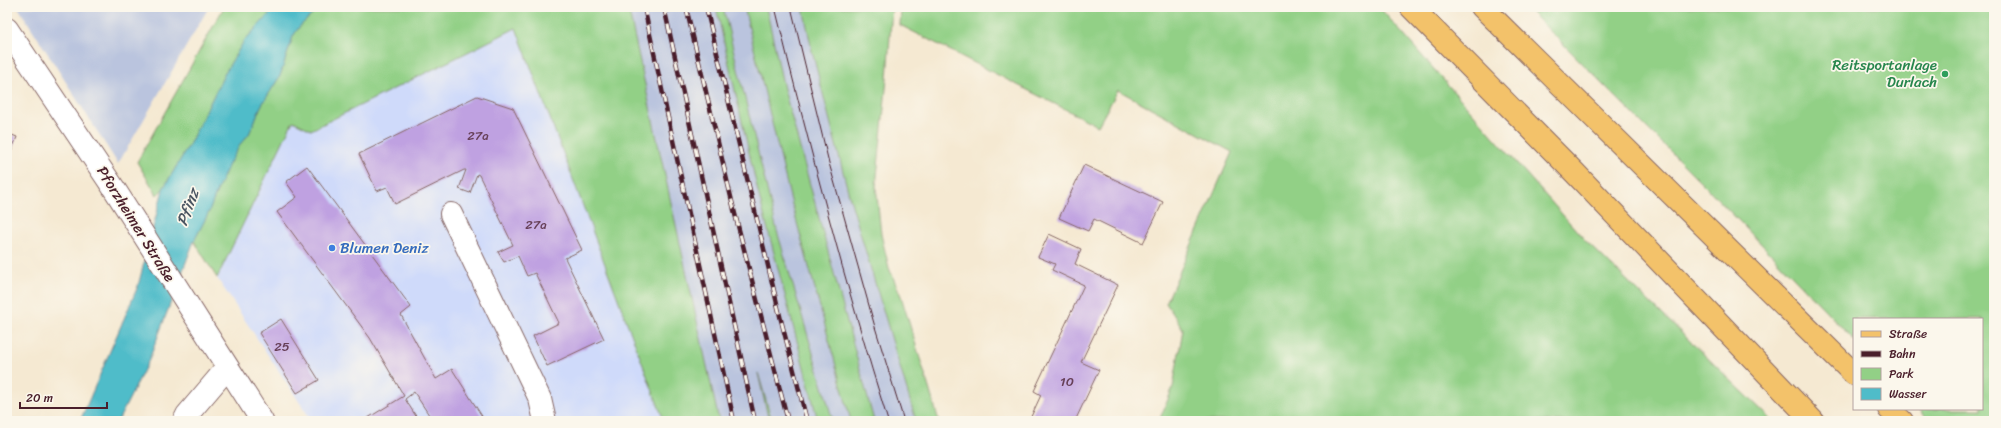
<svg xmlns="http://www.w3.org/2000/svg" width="2001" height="428" viewBox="0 0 2001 428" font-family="Sriracha,sans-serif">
  <rect width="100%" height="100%" fill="#fbf7ec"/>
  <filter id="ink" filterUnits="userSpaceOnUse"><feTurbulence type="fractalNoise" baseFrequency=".025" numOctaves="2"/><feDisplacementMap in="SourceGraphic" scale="8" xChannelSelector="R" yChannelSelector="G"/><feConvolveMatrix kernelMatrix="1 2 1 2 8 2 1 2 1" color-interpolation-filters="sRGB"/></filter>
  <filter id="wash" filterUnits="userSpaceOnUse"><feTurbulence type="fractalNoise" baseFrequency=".012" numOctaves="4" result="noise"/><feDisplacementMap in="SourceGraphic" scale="16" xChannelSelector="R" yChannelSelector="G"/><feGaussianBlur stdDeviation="0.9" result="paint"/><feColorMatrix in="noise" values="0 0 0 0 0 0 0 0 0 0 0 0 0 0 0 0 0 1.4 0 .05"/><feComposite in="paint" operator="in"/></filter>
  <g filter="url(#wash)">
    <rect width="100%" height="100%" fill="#f5e9d2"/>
    <!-- built -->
    <path fill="#cfdafa" d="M516,28L664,421H312L217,278L293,121L311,130Z"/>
    <!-- industrial -->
    <g fill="#bac4de">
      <path d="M18,7H209L118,164Z"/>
      <path d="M628,7H716L758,192L818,421H772L760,381L769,421H719Z"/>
      <path d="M723,7H744L790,197L851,421H833L777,231Z"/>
      <path d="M766,7H803L812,51L849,195L916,421H874L784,89Z"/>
    </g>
    <!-- green -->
    <g fill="#92d086" stroke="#6e7858">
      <path d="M224,7H276L244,41L226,71L189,145L163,189L157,195L137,162Z"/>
      <path d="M320,7H628L719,421H664L516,28L311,130L293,121L217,278L194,241L209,212L216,193L229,164L241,143L249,134L261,106L280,76L293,36L300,26Z"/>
      <path d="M716,7H723L777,231L833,421H818L758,192Z"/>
      <path d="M744,7H766L784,89L874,421H851L790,197Z"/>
      <path d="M803,7H892L887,79L876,186L881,234L889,268L901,296L939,421H916L849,195L812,51Z"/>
      <path d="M901,7H1379L1584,239L1773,421H1159L1173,387L1183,329L1166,303L1232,152L1118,90L1098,126L900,25Z"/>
      <path d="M1526,7H1994V421H1929L1919,409H1982V319H1854V340L1712,193Z"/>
      <path d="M758,373L772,421H769Z"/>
    </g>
    <!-- water -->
    <path fill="#4fbcc9" stroke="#4c6e7a" d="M276,7H320L300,26L293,36L280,76L261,106L249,134L241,143L229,164L216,193L209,212L194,241L149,360L118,421H80L138,286L163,189L189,145L226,71L244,41Z"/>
    <g id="blocks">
      <!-- building -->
      <g fill="#bfa1e1">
        <path d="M477,96L513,108L582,250L565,258L604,339L547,366L533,336L559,323L535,273L527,276L518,256L504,262L498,252L513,245L479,175L477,174L470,193L459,189L466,170H464L395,204L387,187L377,191L359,154Z"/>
        <path d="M7,133L17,137L7,162Z"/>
        <path d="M1084,165L1163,202L1143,243L1094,219L1088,231L1059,218Z"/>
        <path d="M307,166L411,307L401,315L436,379L452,369L485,421H433L414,392L405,399L419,421H363L404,396L370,338L277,212L297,197L286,182Z"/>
        <path d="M1049,234L1081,249L1075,264L1118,285L1081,362L1099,370L1075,421H1029L1041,395L1034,391L1084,285L1052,270L1055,264L1038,257Z"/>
        <path d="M281,319L319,380L297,393L259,333Z"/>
      </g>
    </g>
  </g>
  <g filter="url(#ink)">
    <use href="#blocks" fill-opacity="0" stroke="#866665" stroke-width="1"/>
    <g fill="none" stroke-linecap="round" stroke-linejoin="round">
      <defs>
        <g id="minor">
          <path d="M7,29L115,190L262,421"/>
          <path d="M451,214L540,399L545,421"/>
          <path d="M184,421L187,415L227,368"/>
        </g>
        <g id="major">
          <path d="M1411,7L1575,173L1813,421"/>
          <path d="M1482,7L1854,374"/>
          <path d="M1889,409L1902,421"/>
        </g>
      </defs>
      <!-- minor casing -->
      <use href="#minor" stroke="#866665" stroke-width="24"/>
      <!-- major casing -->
      <use href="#major" stroke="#866665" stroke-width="24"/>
      <!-- minor -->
      <use href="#minor" stroke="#fff" stroke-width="22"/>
      <!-- major -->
      <use href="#major" stroke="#f3c26a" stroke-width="22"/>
      <!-- tram -->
      <g stroke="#4a1f2b" stroke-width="1">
        <path d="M775,7C809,146 845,284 888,421"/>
        <path d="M791,7L829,163L875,327L904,421"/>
      </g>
      <defs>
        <g id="rail">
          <path d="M644,7L734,421"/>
          <path d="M664,7L755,421"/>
          <path d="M686,7L735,214L788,421"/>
          <path d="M706,7L781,320L807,421"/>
        </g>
      </defs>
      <!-- rail casing -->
      <use href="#rail" stroke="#4a1f2b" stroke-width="4.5"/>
      <!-- rail -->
      <use href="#rail" stroke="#fbf7ec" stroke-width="3" stroke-dasharray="9" stroke-linecap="butt"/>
    </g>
  </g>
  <!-- markers -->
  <circle fill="#2e9e5b" stroke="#fbf7ec" stroke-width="1.5" cx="1945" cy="74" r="4"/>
  <circle fill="#3f7fe0" stroke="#fbf7ec" stroke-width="1.5" cx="332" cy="248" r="4"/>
  <g text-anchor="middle" stroke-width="3.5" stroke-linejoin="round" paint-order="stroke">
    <!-- number labels -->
    <g font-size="13" fill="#674058">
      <text x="478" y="140">27a</text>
      <text x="536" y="229">27a</text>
      <text x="282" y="351">25</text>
      <text x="1067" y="386">10</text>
    </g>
    <!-- leisure labels -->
    <g font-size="15" fill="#27864d" stroke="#fbf7ec" text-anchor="end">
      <text x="1937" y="70">Reitsportanlage<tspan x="1937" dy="17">Durlach</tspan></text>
    </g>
    <!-- street labels -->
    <g font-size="15" fill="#4a1f2b" stroke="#fbf7ec">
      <text transform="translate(136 224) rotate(58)" y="5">Pforzheimer Straße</text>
    </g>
    <!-- shop labels -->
    <g font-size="15" fill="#366cbe" stroke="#fbf7ec" text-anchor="start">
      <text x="340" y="253">Blumen Deniz</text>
    </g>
    <!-- water labels -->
    <g font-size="16" font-style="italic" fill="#4c5662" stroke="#fbf7ec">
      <text transform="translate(187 207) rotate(-70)" y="6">Pfinz</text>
    </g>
  </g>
  <!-- margin -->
  <rect width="2001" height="428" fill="none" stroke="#fbf7ec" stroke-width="24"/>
  <!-- legend -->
  <rect x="1853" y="318" width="130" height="92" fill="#fbf7ec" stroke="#b4a19f"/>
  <rect x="1861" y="331" width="20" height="6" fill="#f3c26a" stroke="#b4a19f"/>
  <text x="1889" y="338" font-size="12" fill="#4a1f2b">Straße</text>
  <rect x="1861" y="351" width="20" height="6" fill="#4a1f2b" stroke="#b4a19f"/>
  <text x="1889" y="358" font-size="12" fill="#4a1f2b">Bahn</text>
  <rect x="1861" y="368" width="20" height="12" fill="#92d086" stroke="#b4a19f"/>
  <text x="1889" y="378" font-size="12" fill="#4a1f2b">Park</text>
  <rect x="1861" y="388" width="20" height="12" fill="#4fbcc9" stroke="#b4a19f"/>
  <text x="1889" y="398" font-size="12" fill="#4a1f2b">Wasser</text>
  <!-- scale -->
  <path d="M20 402v6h87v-6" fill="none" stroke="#4a1f2b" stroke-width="2"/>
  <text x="26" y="402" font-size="12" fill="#4a1f2b" stroke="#fbf7ec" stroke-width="3" paint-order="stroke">20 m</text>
</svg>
